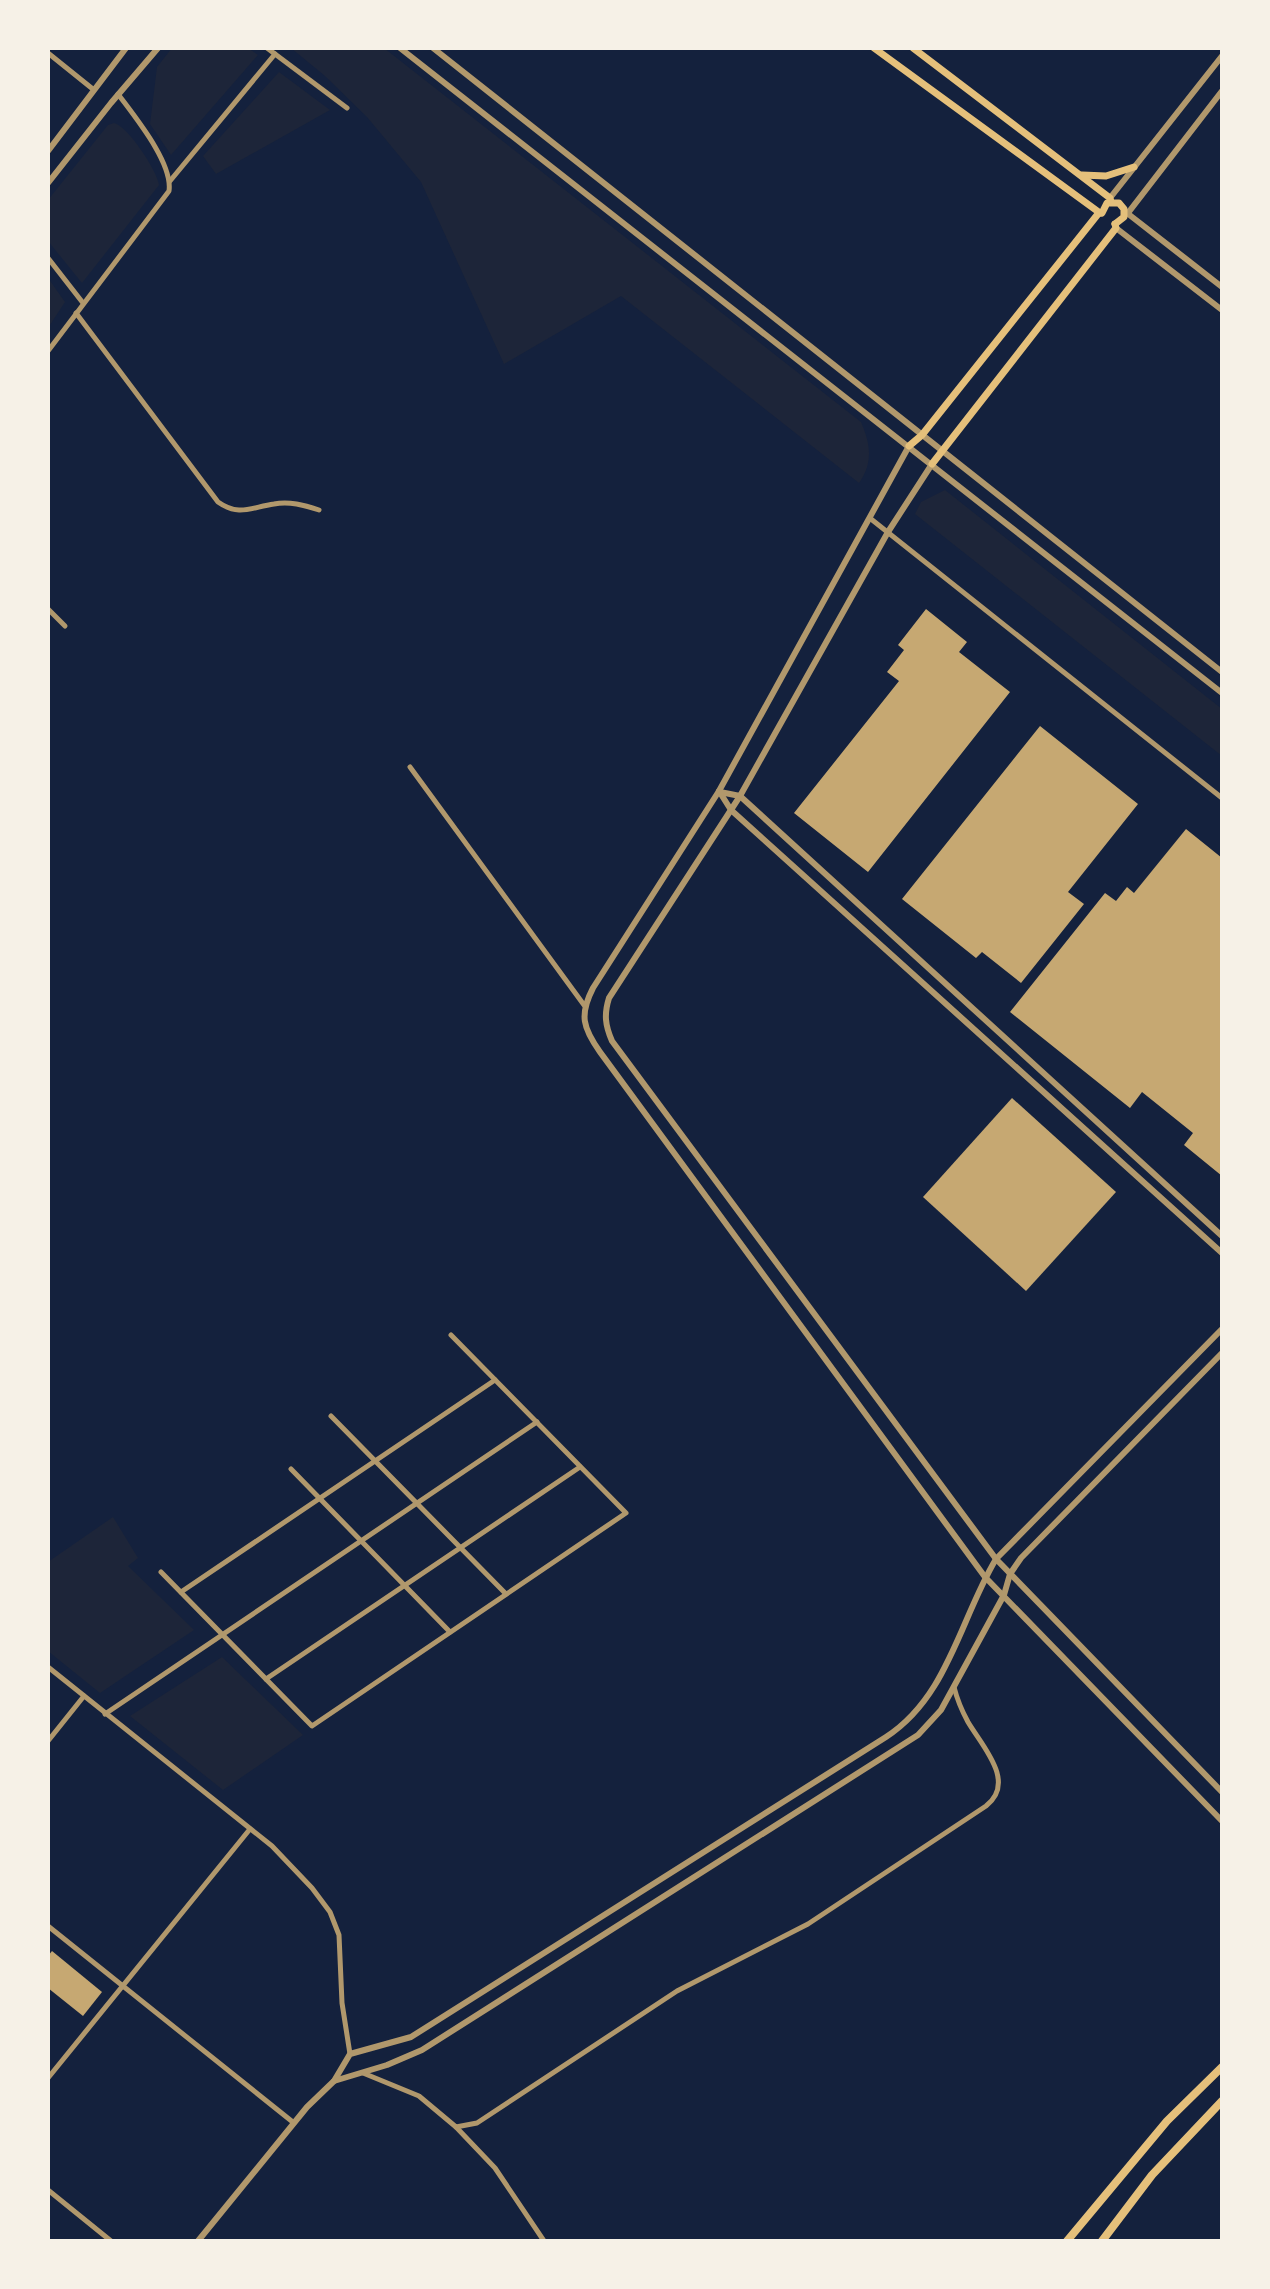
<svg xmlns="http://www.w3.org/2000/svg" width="1270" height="2289" viewBox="0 0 1270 2289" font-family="'Noto Sans',sans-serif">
  <rect width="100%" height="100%" fill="#14213d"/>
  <!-- green -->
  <g fill="#1d2539">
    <path d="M172,48H248L258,55L171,155L150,124L157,67Z"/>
    <path d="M291,48H384L861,422C871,445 873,463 859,483L621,296L504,364L421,182L367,117L325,76Z"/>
    <path d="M279,72L330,110L216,174L203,156Z"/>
    <path d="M114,123C128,126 157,171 159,185L82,283L48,241V200L108,125Z"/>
    <path d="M48,278L65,302L48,328Z"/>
    <path d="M945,490L1222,709V756L915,514L921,502Z"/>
    <path d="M113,1517L138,1558L128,1566L194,1630L100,1693L48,1651V1562Z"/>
    <path d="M222,1657L303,1735L223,1790L130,1716Z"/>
  </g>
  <!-- building -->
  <g fill="#c6a872">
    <path d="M926,609L967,642L959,652L1010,692L868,872L794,813L899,681L887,672L904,650L898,645Z"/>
    <path d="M1040,726L1138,804L1068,892L1084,904L1021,983L982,952L976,958L902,899Z"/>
    <path d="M1186,829L1222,858V1176L1184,1145L1193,1133L1142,1092L1130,1108L1010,1012L1105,893L1116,901L1127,887L1134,893Z"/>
    <path d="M1012,1098L1116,1192L1026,1291L923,1197Z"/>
    <path d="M52,1951L102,1992L83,2016L48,1988V1956Z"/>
  </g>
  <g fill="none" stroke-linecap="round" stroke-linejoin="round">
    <!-- minor -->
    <g stroke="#b1986c" stroke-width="5">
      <path d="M267,48L347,108"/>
      <path d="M48,53L94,90"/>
      <path d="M170,181L275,54"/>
      <path d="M48,258L83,303"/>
      <path d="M76,313L218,502C239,517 252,507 274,504C289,501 304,505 319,510"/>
      <path d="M48,351L169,191C173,163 135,117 118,94"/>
      <path d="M871,519L1222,798"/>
      <path d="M48,609L65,626"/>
      <path d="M410,767L584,1005"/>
      <path d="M331,1416L506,1594"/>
      <path d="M291,1469L450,1632"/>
      <path d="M161,1572L312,1726L626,1513L451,1335"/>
      <path d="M181,1592L495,1380"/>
      <path d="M48,1667L272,1846L312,1888L330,1912L339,1935L342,2003L350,2054"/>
      <path d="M266,1679L580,1467"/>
      <path d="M105,1714L537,1422"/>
      <path d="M48,1741L84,1696"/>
      <path d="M48,1926L294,2123"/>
      <path d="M363,2073L419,2096L456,2127L477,2123L677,1991L808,1924L986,1806C1017,1782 982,1746 968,1722C962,1711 957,1699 954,1687"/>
      <path d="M48,2078L250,1829"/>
      <path d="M456,2127L495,2168L544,2241"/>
      <path d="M48,2190L111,2241"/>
    </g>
    <!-- tertiary -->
    <g stroke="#b1986c" stroke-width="6">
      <path d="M400,48L1222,693"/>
      <path d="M433,48L1222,672"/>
      <path d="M48,151L126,48"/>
      <path d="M48,183L111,103L158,48"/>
      <path d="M1110,198L1222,56"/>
      <path d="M1127,213L1222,287"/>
      <path d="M1128,213L1222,91"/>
      <path d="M1116,228L1222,310"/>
      <path d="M909,446L719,791L593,988C579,1015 583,1028 600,1052L985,1577L1222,1821"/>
      <path d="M932,464L888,532L740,796L609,998C604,1014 605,1025 612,1041L996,1559L1222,1792"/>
      <path d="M719,791L731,810L1222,1253"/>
      <path d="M720,792L740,796L1222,1236"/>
      <path d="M334,2081L387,2065L422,2050L918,1735L941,1710L1004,1595L1010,1574L1021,1558L1222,1353"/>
      <path d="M198,2241L307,2107L334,2081L350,2054L411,2037L886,1737C948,1697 960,1619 996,1559L1222,1329"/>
    </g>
    <!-- secondary -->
    <g stroke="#e5c07b" stroke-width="7">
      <path d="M874,48L1100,213"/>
      <path d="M913,48L1110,198L1111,202"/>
      <path d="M1082,175L1106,176L1134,167"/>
      <path d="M1102,213L1107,203H1119L1124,209V217L1115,224"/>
      <path d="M909,446L922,435L1098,214"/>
      <path d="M932,464L1116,228L1115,224"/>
    </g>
    <!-- trunk -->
    <g stroke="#e5c07b" stroke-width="8">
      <path d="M1067,2241L1167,2121L1222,2067"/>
      <path d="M1102,2241L1152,2175L1222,2101"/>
    </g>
  </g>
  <!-- border -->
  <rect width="1270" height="2289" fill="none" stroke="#f6f1e7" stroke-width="100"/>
</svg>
